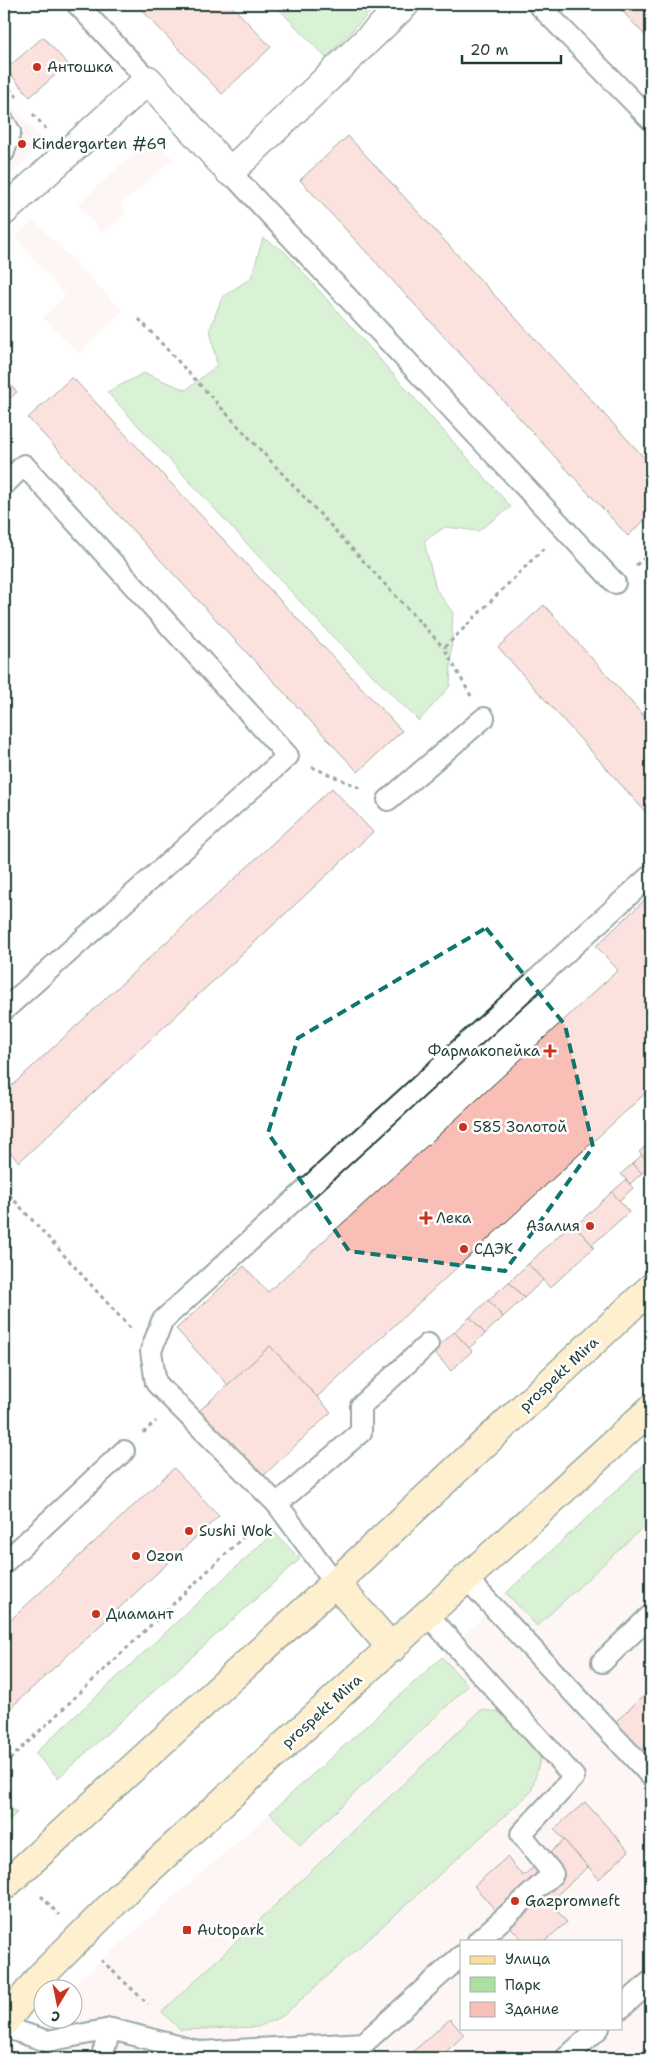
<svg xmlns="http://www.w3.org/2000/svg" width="655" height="2062" viewBox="0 0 655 2062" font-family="'Shantell Sans',sans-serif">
  <rect width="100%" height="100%" fill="#fff"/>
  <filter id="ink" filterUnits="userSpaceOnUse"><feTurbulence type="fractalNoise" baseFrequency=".02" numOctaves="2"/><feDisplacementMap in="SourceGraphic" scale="10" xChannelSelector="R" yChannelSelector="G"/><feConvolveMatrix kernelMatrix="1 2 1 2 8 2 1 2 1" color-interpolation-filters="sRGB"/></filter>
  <g filter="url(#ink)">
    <!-- built -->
    <g fill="#fdece9" fill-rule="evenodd">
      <path d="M4,97L42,138L37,150L4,181Z"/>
      <path d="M152,136L173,159L121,204L126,213L102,234L78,204Z"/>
      <path d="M34,220L123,311L79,354L43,317L65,296L15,237Z"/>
      <path d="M651,1458V2058H16L45,2020H72V1990L68,1989L270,1813L442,1657L506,1593ZM461,1941H621V2028H461Z"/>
    </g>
    <!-- green -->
    <g fill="#acdfa0" stroke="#668e6a">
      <path d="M274,4H378L326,58Z"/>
      <path d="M263,238L284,251L511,507L478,531L445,527L424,541L436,589L453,613L450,686L419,721L331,635L107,392L144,373L186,390L217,365L210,329L222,297L251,278Z"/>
      <path d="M651,1458V1520L537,1626L506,1593Z"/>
      <path d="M274,1532L300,1559L58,1778L35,1753Z"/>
      <path d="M442,1657L468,1686L300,1845L270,1813Z"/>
      <path d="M481,1710L501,1712L541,1757L531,1792L283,2016L258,2027L180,2030L162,2012Z"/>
      <path d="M4,1801L17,1813L4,1825Z"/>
    </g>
    <!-- building -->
    <g fill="#f9beb5" stroke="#1f3d34">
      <path d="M136,4H230L271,47L222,94Z"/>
      <path d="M616,4H651V42Z"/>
      <path d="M43,37L68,64L30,97L6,69Z"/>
      <path d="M348,136L651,465V514L628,536L300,180Z"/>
      <path d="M72,377L402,731L358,772L28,418Z"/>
      <path d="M4,378L17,392L4,404Z"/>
      <path d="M544,605L651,724V814L649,816L498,647Z"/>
      <path d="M332,788L373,832L19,1162L4,1146V1093Z"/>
      <path d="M651,894V1088L317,1397L270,1346L228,1385L176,1329L244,1266L268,1292L618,970L596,946Z"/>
      <path d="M651,1141V1165L639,1152Z"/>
      <path d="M642,1155L651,1165L642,1173L632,1164Z"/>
      <path d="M632,1164L642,1173L630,1184L621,1174Z"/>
      <path d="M626,1180L633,1188L619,1201L612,1192Z"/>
      <path d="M612,1192L629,1212L592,1245L575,1226Z"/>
      <path d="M572,1223L594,1247L550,1288L528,1264Z"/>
      <path d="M528,1264L543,1280L524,1298L509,1282Z"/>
      <path d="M509,1282L524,1298L503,1317L488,1300Z"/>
      <path d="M488,1300L503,1317L485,1334L470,1317Z"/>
      <path d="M470,1317L485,1334L469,1348L454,1332Z"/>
      <path d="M454,1332L472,1351L451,1371L433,1351Z"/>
      <path d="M270,1346L331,1412L261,1478L199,1411Z"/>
      <path d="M174,1468L219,1516L4,1714V1626Z"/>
      <path d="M651,1689V1759L614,1723Z"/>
      <path d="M585,1802L629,1851L599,1879L554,1829Z"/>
      <path d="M564,1840L588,1867L549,1902L567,1922L545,1941H523L474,1886L507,1857L523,1876Z"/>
      <path d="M450,2019L464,2035L439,2058H412L409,2055Z"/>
    </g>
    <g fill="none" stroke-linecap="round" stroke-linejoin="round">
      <defs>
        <g id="service">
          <path d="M77,4L148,80"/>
          <path d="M538,4L651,120"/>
          <path d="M4,122L10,132L4,152"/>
          <path d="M230,172L615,583"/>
          <path d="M4,485L24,465L288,756L4,1010"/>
          <path d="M388,800L484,718"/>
          <path d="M277,1504L361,1432V1406L428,1344"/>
          <path d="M4,1563L124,1451"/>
          <path d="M466,1578L651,1776"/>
          <path d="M335,1583L277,1504L156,1383L151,1351L162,1321L651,875"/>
          <path d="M427,1614L574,1777L521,1834L553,1874L478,1941"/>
          <path d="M602,1662L651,1615"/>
          <path d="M621,2008L651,1981"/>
          <path d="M4,2027L47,2041L111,2029L201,2052L364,2043L461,1956"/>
          <path d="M101,2058L111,2029"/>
          <path d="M566,2058L599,2028"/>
        </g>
        <path id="minor" d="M4,211L148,80L230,172L405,4"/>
        <g id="primary">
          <path d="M335,1583L392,1648"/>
          <path d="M4,1886L335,1583L651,1288"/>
          <path d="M4,2023L39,1978L132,1885L651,1409"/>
        </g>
      </defs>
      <!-- service casing -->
      <use href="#service" stroke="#1f3d34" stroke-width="24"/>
      <!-- minor casing -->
      <use href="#minor" stroke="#1f3d34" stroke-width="31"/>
      <!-- primary casing -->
      <use href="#primary" stroke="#1f3d34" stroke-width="31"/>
      <!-- path -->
      <g stroke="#1f3d34" stroke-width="3" stroke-dasharray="4 4" stroke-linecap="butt">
        <path d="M4,82L17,97"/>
        <path d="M33,114L47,130"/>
        <path d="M139,319L444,648"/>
        <path d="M636,565L651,553"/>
        <path d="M471,696L444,648L544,548"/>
        <path d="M312,767L363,789"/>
        <path d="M4,1189L131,1329"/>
        <path d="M143,1433L156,1421"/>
        <path d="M4,1765L257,1524"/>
        <path d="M41,1896L59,1915"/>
        <path d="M101,1960L148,2004"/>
      </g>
      <!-- service -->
      <use href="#service" stroke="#fff" stroke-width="20"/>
      <!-- minor -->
      <use href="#minor" stroke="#fff" stroke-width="28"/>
      <!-- primary -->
      <use href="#primary" stroke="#fdde96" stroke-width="28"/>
    </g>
  </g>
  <!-- marked area -->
  <path d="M0 0H655V2062H0ZM486,928L565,1025L593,1147L505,1271L349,1251L268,1133L298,1038Z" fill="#fff" fill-opacity=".55" fill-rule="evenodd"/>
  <path fill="none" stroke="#0f766e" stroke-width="4" stroke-dasharray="10 6" stroke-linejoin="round" d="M486,928L565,1025L593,1147L505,1271L349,1251L268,1133L298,1038Z"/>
  <!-- markers -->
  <g fill="#c8321e" stroke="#fff" stroke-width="2">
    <circle cx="37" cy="67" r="5"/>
    <circle cx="22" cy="144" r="5"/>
    <path d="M547.5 1043.5h5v5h5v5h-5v5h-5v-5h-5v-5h5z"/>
    <circle cx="463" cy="1127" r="5"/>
    <path d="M423.5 1210.5h5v5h5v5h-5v5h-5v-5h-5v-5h5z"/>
    <circle cx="590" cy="1226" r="5"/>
    <circle cx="464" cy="1249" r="5"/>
    <circle cx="189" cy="1531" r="5"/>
    <circle cx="136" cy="1556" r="5"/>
    <circle cx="96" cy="1614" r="5"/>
    <circle cx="515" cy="1901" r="5"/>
    <rect x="182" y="1925" width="10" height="10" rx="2.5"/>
  </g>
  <g text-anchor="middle" stroke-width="5" stroke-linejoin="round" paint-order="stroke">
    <!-- poi labels -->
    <g font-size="15" fill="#1f3d34" stroke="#fff" text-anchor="start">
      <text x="47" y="72">Антошка</text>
      <text x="32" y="149">Kindergarten #69</text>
      <text x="540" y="1056" text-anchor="end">Фармакопейка</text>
      <text x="473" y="1132">585 Золотой</text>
      <text x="436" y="1223">Лека</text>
      <text x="580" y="1231" text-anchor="end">Азалия</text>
      <text x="474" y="1254">СДЭК</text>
      <text x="199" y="1536">Sushi Wok</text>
      <text x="146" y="1561">Ozon</text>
      <text x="106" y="1619">Диамант</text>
      <text x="525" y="1906">Gazpromneft</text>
      <text x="197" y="1935">Autopark</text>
    </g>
    <!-- street labels -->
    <g font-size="15" fill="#1f3d34" stroke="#fff">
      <text transform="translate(559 1374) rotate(-43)" y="5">prospekt Mira</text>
      <text transform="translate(322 1711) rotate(-42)" y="5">prospekt Mira</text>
    </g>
  </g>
  <!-- margin -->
  <rect width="655" height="2062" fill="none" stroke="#fff" stroke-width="20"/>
  <rect x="10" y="10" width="635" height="2042" fill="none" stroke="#1f3d34" stroke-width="2" filter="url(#ink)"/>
  <!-- legend -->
  <rect x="460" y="1940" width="162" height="90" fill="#ffffff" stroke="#a5b1ae"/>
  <rect x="470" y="1956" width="25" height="8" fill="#fdde96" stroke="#a5b1ae"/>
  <text x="505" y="1964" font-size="15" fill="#1f3d34">Улица</text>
  <rect x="470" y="1977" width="25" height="15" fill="#acdfa0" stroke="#a5b1ae"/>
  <text x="505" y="1990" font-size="15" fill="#1f3d34">Парк</text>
  <rect x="470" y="2002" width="25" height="15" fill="#f9beb5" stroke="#a5b1ae"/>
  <text x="505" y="2014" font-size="15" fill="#1f3d34">Здание</text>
  <!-- north arrow -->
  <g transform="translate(58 2004) rotate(190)"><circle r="24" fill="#ffffff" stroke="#a5b1ae"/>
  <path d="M0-4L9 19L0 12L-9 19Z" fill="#c8321e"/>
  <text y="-8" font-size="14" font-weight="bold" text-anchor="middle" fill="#1f3d34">С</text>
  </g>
  <!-- scale -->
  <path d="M462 55v8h99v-8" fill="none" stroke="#1f3d34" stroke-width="2.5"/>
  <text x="470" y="55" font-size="15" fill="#1f3d34" stroke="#ffffff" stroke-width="4" paint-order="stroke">20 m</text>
</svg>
